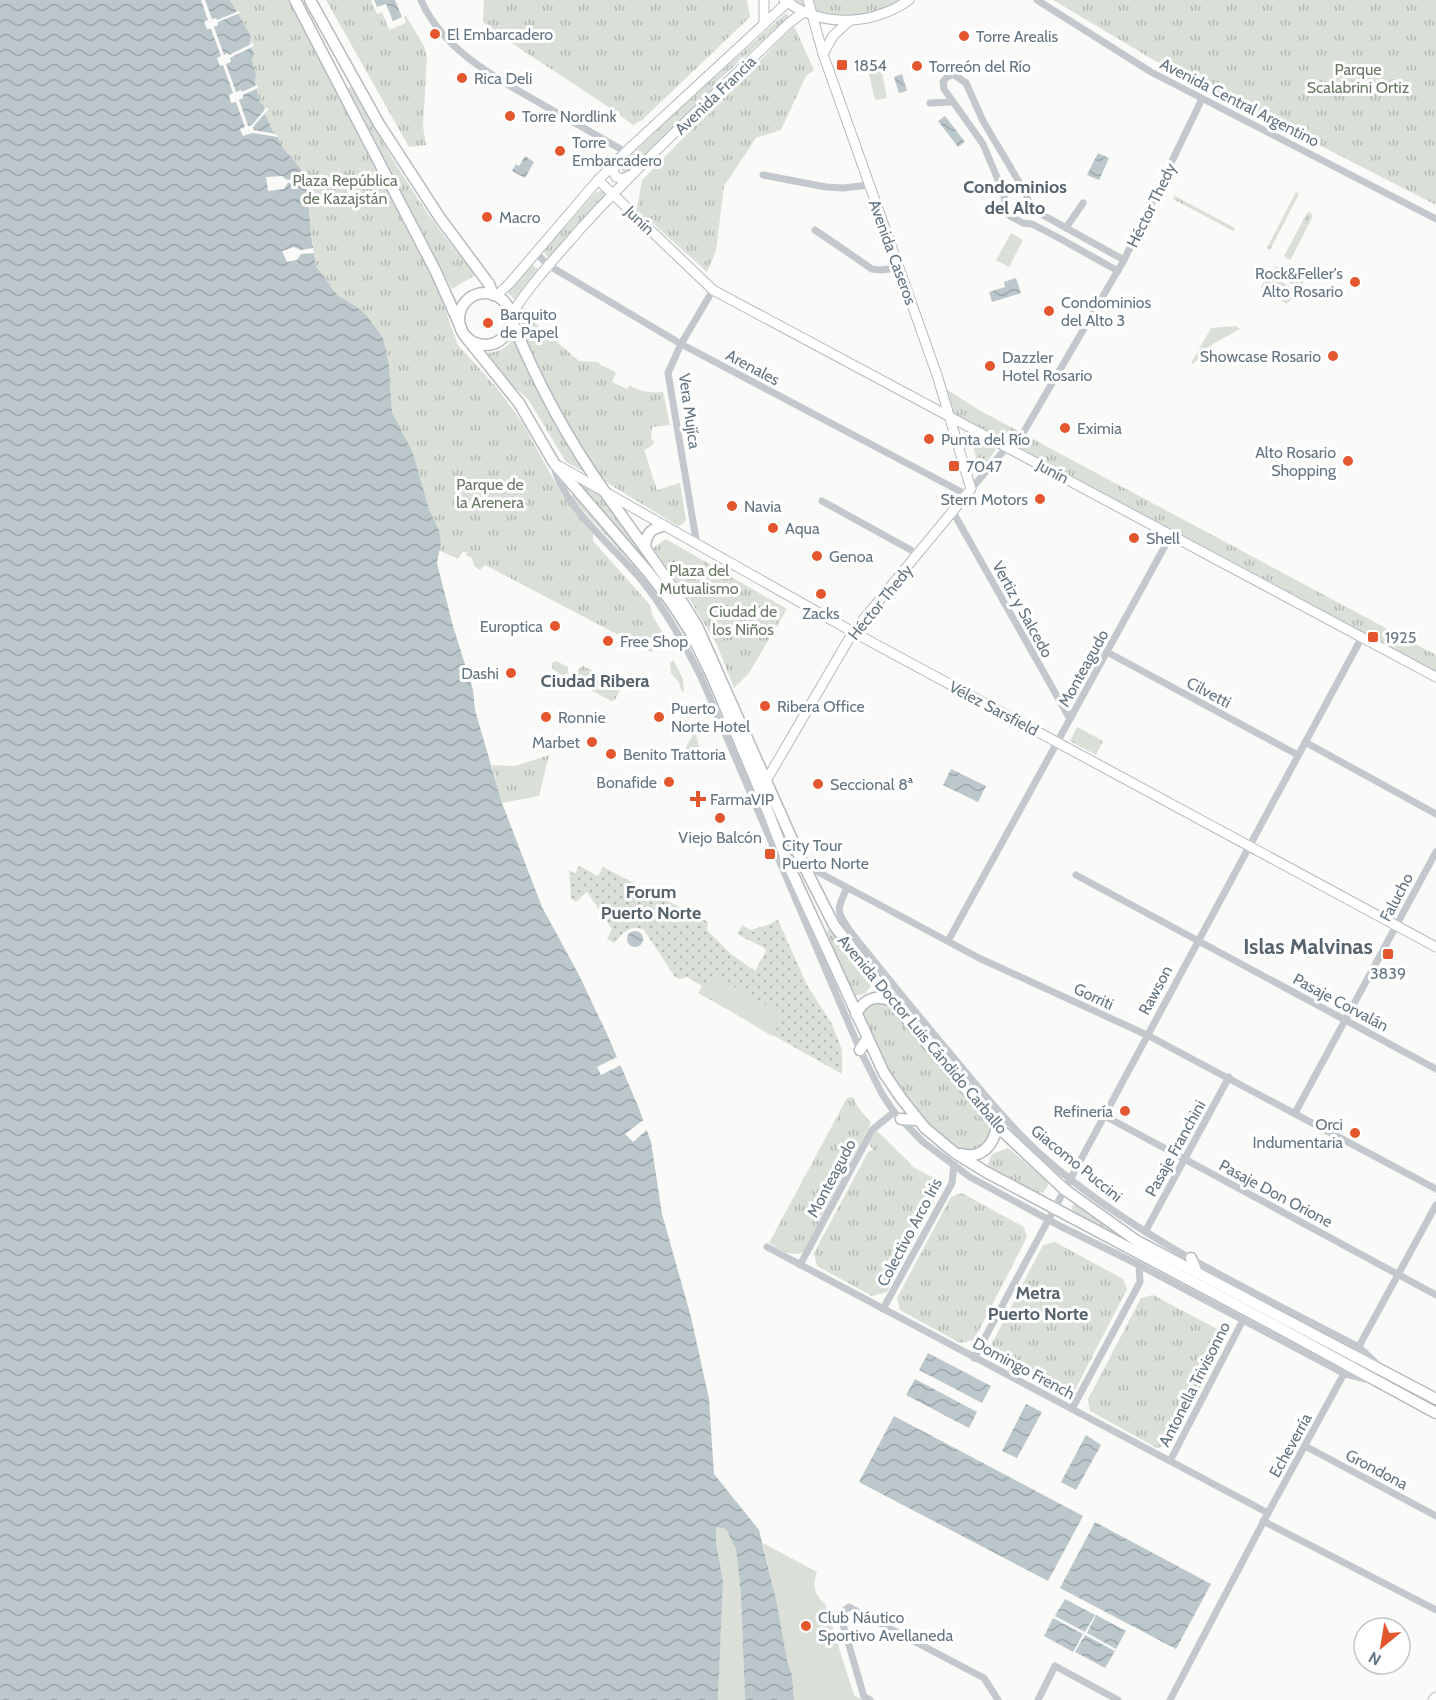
<svg xmlns="http://www.w3.org/2000/svg" width="1436" height="1700" viewBox="0 0 1436 1700" font-family="Cabin,sans-serif">
  <defs>
    <pattern id="grass-tufts" width="24" height="20" patternUnits="userSpaceOnUse" patternTransform="scale(1.5)"><rect width="24" height="20" fill="#dadfd7"/><path d="M3 7l-1-3M5 7V3M7 7l1-3M15 17l-1-3M17 17v-4M19 17l1-3" fill="none" stroke="#b4b9b4"/></pattern>
    <pattern id="garden-dots" width="8" height="8" patternUnits="userSpaceOnUse" patternTransform="scale(1.5)"><rect width="8" height="8" fill="#dadfd7"/><path d="M2 2h.1M6 6h.1" fill="none" stroke="#b4b9b4" stroke-width="1.8" stroke-linecap="round"/></pattern>
    <pattern id="water-waves" width="16" height="10" patternUnits="userSpaceOnUse" patternTransform="scale(1.5)"><rect width="16" height="10" fill="#bbc7cb"/><path d="M0 5q4-4 8 0t8 0" fill="none" stroke="#9ca6aa"/></pattern>
  </defs>
  <rect width="100%" height="100%" fill="#fafaf8"/>
  <!-- grass -->
  <g fill="url(#grass-tufts)">
    <path d="M230,0H288L438,290L458,345L497,388L522,422L562,495L593,531V541L650,605L653,617L666,638L651,652L485,565L480,570L474,566L472,558L466,555L467,553L463,551L458,559L438,550L441,541L439,530L429,509L413,453L392,412L389,366L357,307L337,295L316,266L311,235L307,183L301,169L283,148L276,134L272,130L265,114L264,106L260,102L255,82L256,75L252,60L254,54L246,26L239,18Z"/>
    <path d="M326,0H371L377,14L382,12L389,30L406,23L404,17L406,16L424,46L427,57L423,126L426,145L409,147Z"/>
    <path d="M484,0H747L750,17L642,120L633,125C584,88 531,59 483,22Z"/>
    <path d="M784,0H909L895,10L833,20Z"/>
    <path d="M1053,0H1436V205L1152,59Z"/>
    <path d="M786,13L789,16L787,18L721,78L710,94L626,174L622,173L620,166L704,85L716,76Z"/>
    <path d="M794,26L814,70L806,76L781,130L756,138L724,186L716,251L707,272L637,209L642,180Z"/>
    <path d="M351,87C388,152 426,219 476,275L452,289L348,88Z"/>
    <path d="M600,191L604,192V199L552,256L549,258L546,256L544,251L595,193Z"/>
    <path d="M1296,192L1299,194L1270,250L1267,248Z"/>
    <path d="M1175,196L1235,228L1233,231L1173,199Z"/>
    <path d="M1310,212L1313,216L1291,259L1289,260L1284,256L1307,213Z"/>
    <path d="M532,265L538,269L537,272L515,300L507,292Z"/>
    <path d="M1279,266L1304,282L1299,289L1277,275L1274,268Z"/>
    <path d="M1269,273L1297,292L1287,304L1261,287Z"/>
    <path d="M521,308L530,309L537,325L579,361L598,362C601,367 611,368 616,373L612,382L627,389L630,385C639,392 651,393 663,392L670,425L652,427L651,440L655,441L650,447L644,450L657,490L680,483L686,520L683,524L678,526L606,482L574,438L545,384L522,331Z"/>
    <path d="M1236,326L1240,329L1213,344L1193,364L1191,363L1211,328Z"/>
    <path d="M514,337L536,387L586,473L566,462L528,399L514,387L486,353C499,352 507,348 514,337Z"/>
    <path d="M940,385L977,409L1436,655V677L948,414Z"/>
    <path d="M973,434L996,449L980,472L973,446Z"/>
    <path d="M584,486L605,498L674,599L581,490Z"/>
    <path d="M574,494L651,581L693,643L747,765H743C723,720 704,666 677,624C648,577 607,538 571,497Z"/>
    <path d="M666,539L787,609L749,673L734,688L717,645L692,603L653,548Z"/>
    <path d="M673,660L683,679L684,693L681,690L679,682L671,673L670,663Z"/>
    <path d="M556,661L568,667V673L562,675L552,669V663Z"/>
    <path d="M583,666L619,684L620,690L615,700L611,701L576,682C574,677 578,668 583,666Z"/>
    <path d="M1077,727L1103,741L1096,755L1070,741Z"/>
    <path d="M695,731L702,758L685,749Z"/>
    <path d="M549,755L539,796L502,803L492,765L515,766Z"/>
    <path d="M828,929L832,931L873,983L865,994L853,996L829,938L827,932Z"/>
    <path d="M874,1001L887,1004L893,1010L991,1125L992,1130L986,1145C981,1147 976,1150 969,1150C940,1148 898,1093 885,1068C876,1051 869,1031 862,1013Z"/>
    <path d="M853,1097L857,1106L871,1123L803,1252C791,1258 780,1249 769,1243L847,1098Z"/>
    <path d="M876,1130L911,1164V1166L936,1179L940,1190L887,1292L872,1296L817,1266L814,1253L868,1152L873,1150L869,1143Z"/>
    <path d="M1008,1148L1047,1180L1048,1185L1044,1192L1036,1194L987,1167L992,1154Z"/>
    <path d="M962,1193L1024,1227L1027,1237L974,1340L960,1343L900,1310L897,1298L951,1197Z"/>
    <path d="M1074,1204H1078L1139,1245L1339,1355L1073,1213L1072,1207Z"/>
    <path d="M1055,1242L1123,1279L1127,1289L1074,1392L1059,1395L993,1359L990,1347L1043,1245Z"/>
    <path d="M1153,1295L1221,1331L1224,1341L1172,1444L1157,1448L1090,1411L1088,1399L1141,1298Z"/>
  </g>
  <!-- garden -->
  <path fill="url(#garden-dots)" d="M579,866L598,876L603,867L708,922L707,930L731,954L755,971L766,951L764,948L737,934L742,925L750,930L765,926L778,920L807,985L832,1024L842,1050V1074L698,993L702,986L687,977L679,979L675,977L644,930C630,923 623,934 614,943L607,939L612,929L587,892L576,902L571,899L569,870L575,874Z"/>
  <!-- pitch -->
  <g fill="#dadfd7">
    <path d="M881,67L887,98L875,100L868,70Z"/>
    <path d="M1011,233L1023,240L1009,267L996,260Z"/>
    <path d="M713,974L784,1016L772,1036L701,993Z"/>
    <path d="M716,1527L726,1529L736,1549L741,1595L745,1700H718L723,1582L716,1541Z"/>
    <path d="M763,1543L817,1572C812,1586 814,1594 825,1604L854,1695L862,1700H794L792,1675L787,1660L776,1599Z"/>
  </g>
  <!-- water -->
  <g fill="url(#water-waves)">
    <path d="M0,0H230C237,14 246,24 251,38L250,43L254,54L252,60L256,75L255,83L260,102L264,106L265,114L272,130L276,134L283,148L301,169L307,183L311,235L316,266L337,295L357,307L366,315L383,338L389,366L392,412L413,453L429,509L439,530L441,541L437,563L453,626L473,690L475,710L502,803L542,907L578,973L607,1034L638,1106L651,1142L662,1214L691,1317L709,1399L714,1474L759,1530L776,1599L787,1660L792,1675L794,1700H745L741,1595L736,1549L726,1529L716,1527V1541L723,1582L718,1700H0Z"/>
    <path d="M374,0H395L402,17L393,21L386,4L377,7Z"/>
    <path d="M902,74L907,91L899,93L894,77Z"/>
    <path d="M945,116L965,142L958,147L938,121Z"/>
    <path d="M1098,153L1109,158L1099,180L1087,175Z"/>
    <path d="M525,156L534,162L525,178L512,171L516,164L519,166Z"/>
    <path d="M1016,278L1021,293L992,302L989,292L1005,287L1004,282Z"/>
    <path d="M951,769L986,786L978,802L943,785Z"/>
    <circle cx="635" cy="939" r="8"/>
    <path d="M928,1353L991,1386L982,1403L919,1370Z"/>
    <path d="M915,1379L977,1412L969,1428L906,1395Z"/>
    <path d="M1026,1404L1042,1412L1017,1458L1002,1451Z"/>
    <path d="M894,1416L1083,1516L1048,1581L859,1482Z"/>
    <path d="M1086,1435L1101,1445L1076,1490L1061,1482Z"/>
    <path d="M1095,1522L1211,1584L1176,1649L1060,1588Z"/>
    <path d="M1065,1599L1095,1615L1085,1632L1055,1616Z"/>
    <path d="M1096,1615L1126,1631L1116,1649L1087,1633Z"/>
    <path d="M1053,1618L1083,1634L1073,1652L1044,1636Z"/>
    <path d="M1085,1635L1115,1651L1105,1668L1075,1652Z"/>
  </g>
  <!-- pier -->
  <g fill="#fafaf8">
    <path d="M201,0H205L212,19L216,18L217,20L239,11L240,13L218,22V25L214,27L224,55L228,53L229,55L253,43L254,46L230,58L231,62L226,64L236,92L241,90L242,92L257,85L258,88L243,95V98L239,100L248,126L252,125L267,107L268,110L253,127L254,130L276,134L278,137L252,133L243,136L240,129L245,127L236,102L231,103L229,95L233,93L223,65L220,66L217,58L221,56L211,29H207L204,22L208,20Z"/>
    <path d="M282,176L287,180L304,177L307,183H288L284,189L268,191L266,177Z"/>
    <path d="M294,247L301,250L313,248L314,253L301,254L297,260L287,262L282,251Z"/>
    <path d="M619,1056L623,1064L601,1075L597,1067Z"/>
    <path d="M646,1118L649,1128L633,1142L625,1134Z"/>
  </g>
  <g fill="none" stroke-linecap="round" stroke-linejoin="round">
    <defs>
      <g id="secondary">
        <path d="M784,0C822,28 871,26 909,0"/>
        <path d="M764,24V0"/>
        <path d="M823,54L833,36L849,21"/>
        <path d="M616,163L613,171L616,177L622,179L631,175"/>
        <path d="M598,180L713,290L1436,677"/>
        <path d="M496,296L509,284L598,180L632,146L790,0"/>
        <path d="M511,315C531,283 558,255 583,226C648,155 720,90 789,23L804,12"/>
        <path d="M559,466L853,632L1436,947"/>
        <path d="M763,786L853,632L971,489L937,375L823,54L808,0"/>
        <path d="M1433,1700L1436,1697"/>
      </g>
      <g id="primary">
        <path d="M295,0L436,272L461,328"/>
        <path d="M310,0L379,124L440,218L489,284L493,295"/>
        <circle cx="485" cy="319" r="26"/>
        <path d="M511,318C536,381 568,440 607,495C637,538 670,580 697,626L803,864L834,925L904,1016L997,1126L1064,1189L1137,1241L1436,1399"/>
        <path d="M465,336L519,403L554,463L649,573L671,602L690,631L712,676L760,791L789,866L884,1073L901,1098L925,1128L955,1153L986,1172L1274,1325L1436,1413"/>
        <path d="M645,548C646,534 650,529 663,526"/>
        <path d="M856,1014C865,998 876,994 892,1001"/>
        <path d="M860,1050L867,1039"/>
        <path d="M901,1119L917,1120"/>
        <path d="M961,1154C982,1160 994,1144 997,1126"/>
        <path d="M1191,1258L1197,1273"/>
      </g>
    </defs>
    <!-- secondary casing -->
    <use href="#secondary" stroke="#b3babf" stroke-width="11"/>
    <!-- primary casing -->
    <use href="#primary" stroke="#b5babe" stroke-width="13"/>
    <!-- street -->
    <g stroke="#c3c8cc" stroke-width="7">
      <path d="M421,0C443,51 499,80 545,106C572,121 599,137 626,152"/>
      <path d="M1037,0L1151,72L1436,219"/>
      <path d="M930,103L953,102"/>
      <path d="M763,175L826,187L843,188L870,185"/>
      <path d="M1066,228L1083,203"/>
      <path d="M815,230L872,269L880,270L899,268"/>
      <path d="M535,252L548,265L681,344L967,495"/>
      <path d="M1118,271L1059,238L1032,224L1023,223L1010,216L1005,211L1004,194L983,144L944,89L943,82L947,77L953,74L966,83L983,121L1025,192L1032,209L1124,260"/>
      <path d="M1023,433L1124,260L1202,99"/>
      <path d="M554,466C563,507 616,549 643,582C667,612 684,643 701,677L860,1050L882,1094L894,1112L923,1142L970,1177L1060,1226L1139,1265L1345,1374L1366,1379"/>
      <path d="M971,489L1008,446"/>
      <path d="M822,501L918,554"/>
      <path d="M953,512L1070,719"/>
      <path d="M697,545L668,373L681,344L713,290"/>
      <path d="M1107,652L1298,755"/>
      <path d="M1305,742L1436,814"/>
      <path d="M805,865L979,958L1147,1035L1436,1189"/>
      <path d="M1076,875L1436,1069"/>
      <path d="M847,888C835,913 837,912 853,935C888,978 923,1022 959,1064C987,1098 1015,1132 1048,1161C1140,1240 1252,1291 1359,1347L1378,1365"/>
      <path d="M948,941L1171,535"/>
      <path d="M1295,1113L1436,852"/>
      <path d="M1103,1115L1436,1295"/>
      <path d="M1145,1232L1229,1077"/>
      <path d="M767,1247L1268,1513"/>
      <path d="M800,1265L872,1130L894,1112"/>
      <path d="M883,1309L952,1183L954,1165"/>
      <path d="M974,1358L1362,637"/>
      <path d="M1072,1409L1140,1282L1139,1265"/>
      <path d="M1305,1446L1436,1516"/>
      <path d="M1170,1461L1243,1320"/>
      <path d="M1263,1521L1436,1610"/>
      <path d="M870,1700L864,1697L840,1614L849,1607L984,1678L998,1700"/>
      <path d="M1038,1700L1055,1666L1118,1700"/>
      <path d="M1170,1700L1268,1513L1436,1205"/>
    </g>
    <!-- secondary -->
    <use href="#secondary" stroke="#fff" stroke-width="9"/>
    <!-- primary -->
    <use href="#primary" stroke="#fff" stroke-width="10"/>
  </g>
  <!-- markers -->
  <g fill="#e4572e" stroke="#fff" stroke-width="2">
    <circle cx="435" cy="34" r="6"/>
    <circle cx="964" cy="36" r="6"/>
    <rect x="836" y="59" width="12" height="12" rx="3"/>
    <circle cx="917" cy="66" r="6"/>
    <circle cx="462" cy="78" r="6"/>
    <circle cx="510" cy="116" r="6"/>
    <circle cx="560" cy="151" r="6"/>
    <circle cx="487" cy="217" r="6"/>
    <circle cx="1355" cy="282" r="6"/>
    <circle cx="1049" cy="311" r="6"/>
    <circle cx="488" cy="323" r="6"/>
    <circle cx="1333" cy="356" r="6"/>
    <circle cx="990" cy="366" r="6"/>
    <circle cx="1065" cy="428" r="6"/>
    <circle cx="929" cy="439" r="6"/>
    <circle cx="1348" cy="461" r="6"/>
    <rect x="948" y="460" width="12" height="12" rx="3"/>
    <circle cx="1040" cy="499" r="6"/>
    <circle cx="732" cy="506" r="6"/>
    <circle cx="773" cy="528" r="6"/>
    <circle cx="1134" cy="538" r="6"/>
    <circle cx="817" cy="556" r="6"/>
    <circle cx="821" cy="594" r="6"/>
    <circle cx="555" cy="626" r="6"/>
    <rect x="1367" y="631" width="12" height="12" rx="3"/>
    <circle cx="608" cy="641" r="6"/>
    <circle cx="511" cy="673" r="6"/>
    <circle cx="765" cy="706" r="6"/>
    <circle cx="546" cy="717" r="6"/>
    <circle cx="659" cy="717" r="6"/>
    <circle cx="592" cy="742" r="6"/>
    <circle cx="611" cy="754" r="6"/>
    <circle cx="669" cy="782" r="6"/>
    <circle cx="818" cy="784" r="6"/>
    <path d="M695 790h6v6h6v6h-6v6h-6v-6h-6v-6h6z"/>
    <circle cx="720" cy="818" r="6"/>
    <rect x="764" y="848" width="12" height="12" rx="3"/>
    <rect x="1382" y="948" width="12" height="12" rx="3"/>
    <circle cx="1125" cy="1111" r="6"/>
    <circle cx="1355" cy="1133" r="6"/>
    <circle cx="806" cy="1626" r="6"/>
  </g>
  <g text-anchor="middle" stroke-width="6" stroke-linejoin="round" paint-order="stroke">
    <!-- poi labels -->
    <g font-size="16" fill="#657683" stroke="#fff" text-anchor="start">
      <text x="447" y="40">El Embarcadero</text>
      <text x="976" y="42">Torre Arealis</text>
      <text x="854" y="71">1854</text>
      <text x="929" y="72">Torreón del Río</text>
      <text x="474" y="84">Rica Deli</text>
      <text x="522" y="122">Torre Nordlink</text>
      <text x="572" y="148">Torre<tspan x="572" dy="18">Embarcadero</tspan></text>
      <text x="499" y="223">Macro</text>
      <text x="1343" y="279" text-anchor="end">Rock&amp;Feller's<tspan x="1343" dy="18">Alto Rosario</tspan></text>
      <text x="1061" y="308">Condominios<tspan x="1061" dy="18">del Alto 3</tspan></text>
      <text x="500" y="320">Barquito<tspan x="500" dy="18">de Papel</tspan></text>
      <text x="1321" y="362" text-anchor="end">Showcase Rosario</text>
      <text x="1002" y="363">Dazzler<tspan x="1002" dy="18">Hotel Rosario</tspan></text>
      <text x="1077" y="434">Eximia</text>
      <text x="941" y="445">Punta del Río</text>
      <text x="1336" y="458" text-anchor="end">Alto Rosario<tspan x="1336" dy="18">Shopping</tspan></text>
      <text x="966" y="472">7047</text>
      <text x="1028" y="505" text-anchor="end">Stern Motors</text>
      <text x="744" y="512">Navia</text>
      <text x="785" y="534">Aqua</text>
      <text x="1146" y="544">Shell</text>
      <text x="829" y="562">Genoa</text>
      <text x="821" y="619" text-anchor="middle">Zacks</text>
      <text x="543" y="632" text-anchor="end">Europtica</text>
      <text x="1385" y="643">1925</text>
      <text x="620" y="647">Free Shop</text>
      <text x="499" y="679" text-anchor="end">Dashi</text>
      <text x="777" y="712">Ribera Office</text>
      <text x="671" y="714">Puerto<tspan x="671" dy="18">Norte Hotel</tspan></text>
      <text x="558" y="723">Ronnie</text>
      <text x="580" y="748" text-anchor="end">Marbet</text>
      <text x="623" y="760">Benito Trattoria</text>
      <text x="657" y="788" text-anchor="end">Bonafide</text>
      <text x="830" y="790">Seccional 8ª</text>
      <text x="710" y="805">FarmaVIP</text>
      <text x="720" y="843" text-anchor="middle">Viejo Balcón</text>
      <text x="782" y="851">City Tour<tspan x="782" dy="18">Puerto Norte</tspan></text>
      <text x="1388" y="979" text-anchor="middle">3839</text>
      <text x="1113" y="1117" text-anchor="end">Refinería</text>
      <text x="1343" y="1130" text-anchor="end">Orci<tspan x="1343" dy="18">Indumentaria</tspan></text>
      <text x="818" y="1623">Club Náutico<tspan x="818" dy="18">Sportivo Avellaneda</tspan></text>
    </g>
    <!-- park labels -->
    <g font-size="16" fill="#687a64" stroke="#fff">
      <text x="1358" y="75">Parque<tspan x="1358" dy="18">Scalabrini Ortiz</tspan></text>
      <text x="345" y="186">Plaza República<tspan x="345" dy="18">de Kazajstán</tspan></text>
      <text x="490" y="490">Parque de<tspan x="490" dy="18">la Arenera</tspan></text>
      <text x="699" y="576">Plaza del<tspan x="699" dy="18">Mutualismo</tspan></text>
      <text x="743" y="617">Ciudad de<tspan x="743" dy="18">los Niños</tspan></text>
    </g>
    <!-- street labels -->
    <g font-size="16" fill="#657683" stroke="#fff">
      <text transform="translate(715 95) rotate(-44)" y="6">Avenida Francia</text>
      <text transform="translate(1240 102) rotate(27)" y="6">Avenida Central Argentino</text>
      <text transform="translate(1151 205) rotate(-64)" y="6">Héctor Thedy</text>
      <text transform="translate(640 220) rotate(44)" y="6">Junín</text>
      <text transform="translate(893 252) rotate(70)" y="6">Avenida Caseros</text>
      <text transform="translate(753 367) rotate(28)" y="6">Arenales</text>
      <text transform="translate(690 411) rotate(82)" y="6">Vera Mujíca</text>
      <text transform="translate(1053 471) rotate(28)" y="6">Junín</text>
      <text transform="translate(880 602) rotate(-51)" y="6">Héctor Thedy</text>
      <text transform="translate(1023 609) rotate(61)" y="6">Vertiz y Salcedo</text>
      <text transform="translate(1083 668) rotate(-61)" y="6">Monteagudo</text>
      <text transform="translate(1209 692) rotate(28)" y="6">Cilvetti</text>
      <text transform="translate(994 708) rotate(28)" y="6">Vélez Sarsfield</text>
      <text transform="translate(1396 897) rotate(-62)" y="6">Falucho</text>
      <text transform="translate(1155 990) rotate(-62)" y="6">Rawson</text>
      <text transform="translate(1094 996) rotate(25)" y="6">Gorriti</text>
      <text transform="translate(1341 1002) rotate(28)" y="6">Pasaje Corvalán</text>
      <text transform="translate(923 1034) rotate(50)" y="6">Avenida Doctor Luis Cándido Carballo</text>
      <text transform="translate(1175 1148) rotate(-61)" y="6">Pasaje Franchini</text>
      <text transform="translate(1077 1163) rotate(39)" y="6">Giacomo Puccini</text>
      <text transform="translate(831 1178) rotate(-62)" y="6">Monteagudo</text>
      <text transform="translate(1276 1193) rotate(28)" y="6">Pasaje Don Orione</text>
      <text transform="translate(909 1232) rotate(-62)" y="6">Colectivo Arco Iris</text>
      <text transform="translate(1024 1368) rotate(28)" y="6">Domingo French</text>
      <text transform="translate(1194 1384) rotate(-63)" y="6">Antonella Trivisonno</text>
      <text transform="translate(1290 1445) rotate(-61)" y="6">Echeverría</text>
      <text transform="translate(1377 1469) rotate(28)" y="6">Grondona</text>
    </g>
    <!-- neighbourhood labels -->
    <g font-size="18" font-weight="bold" fill="#57646e" stroke="#fff">
      <text x="1015" y="193">Condominios<tspan x="1015" dy="21">del Alto</tspan></text>
      <text x="595" y="687">Ciudad Ribera</text>
      <text x="651" y="898">Forum<tspan x="651" dy="21">Puerto Norte</tspan></text>
      <text x="1038" y="1299">Metra<tspan x="1038" dy="21">Puerto Norte</tspan></text>
    </g>
    <!-- district labels -->
    <g font-size="22" font-weight="bold" fill="#57646e" stroke="#fff">
      <text x="1308" y="954">Islas Malvinas</text>
    </g>
  </g>
  <!-- north arrow -->
  <g transform="translate(1382 1646) rotate(210)"><circle r="28" fill="#ffffff" stroke="#c1c8cd" stroke-width="1.5"/>
  <path d="M0-4.5L10 22L0 15L-10 22Z" fill="#e4572e"/>
  <text y="-9" font-size="16" font-weight="bold" text-anchor="middle" fill="#657683">N</text>
  </g>
</svg>
